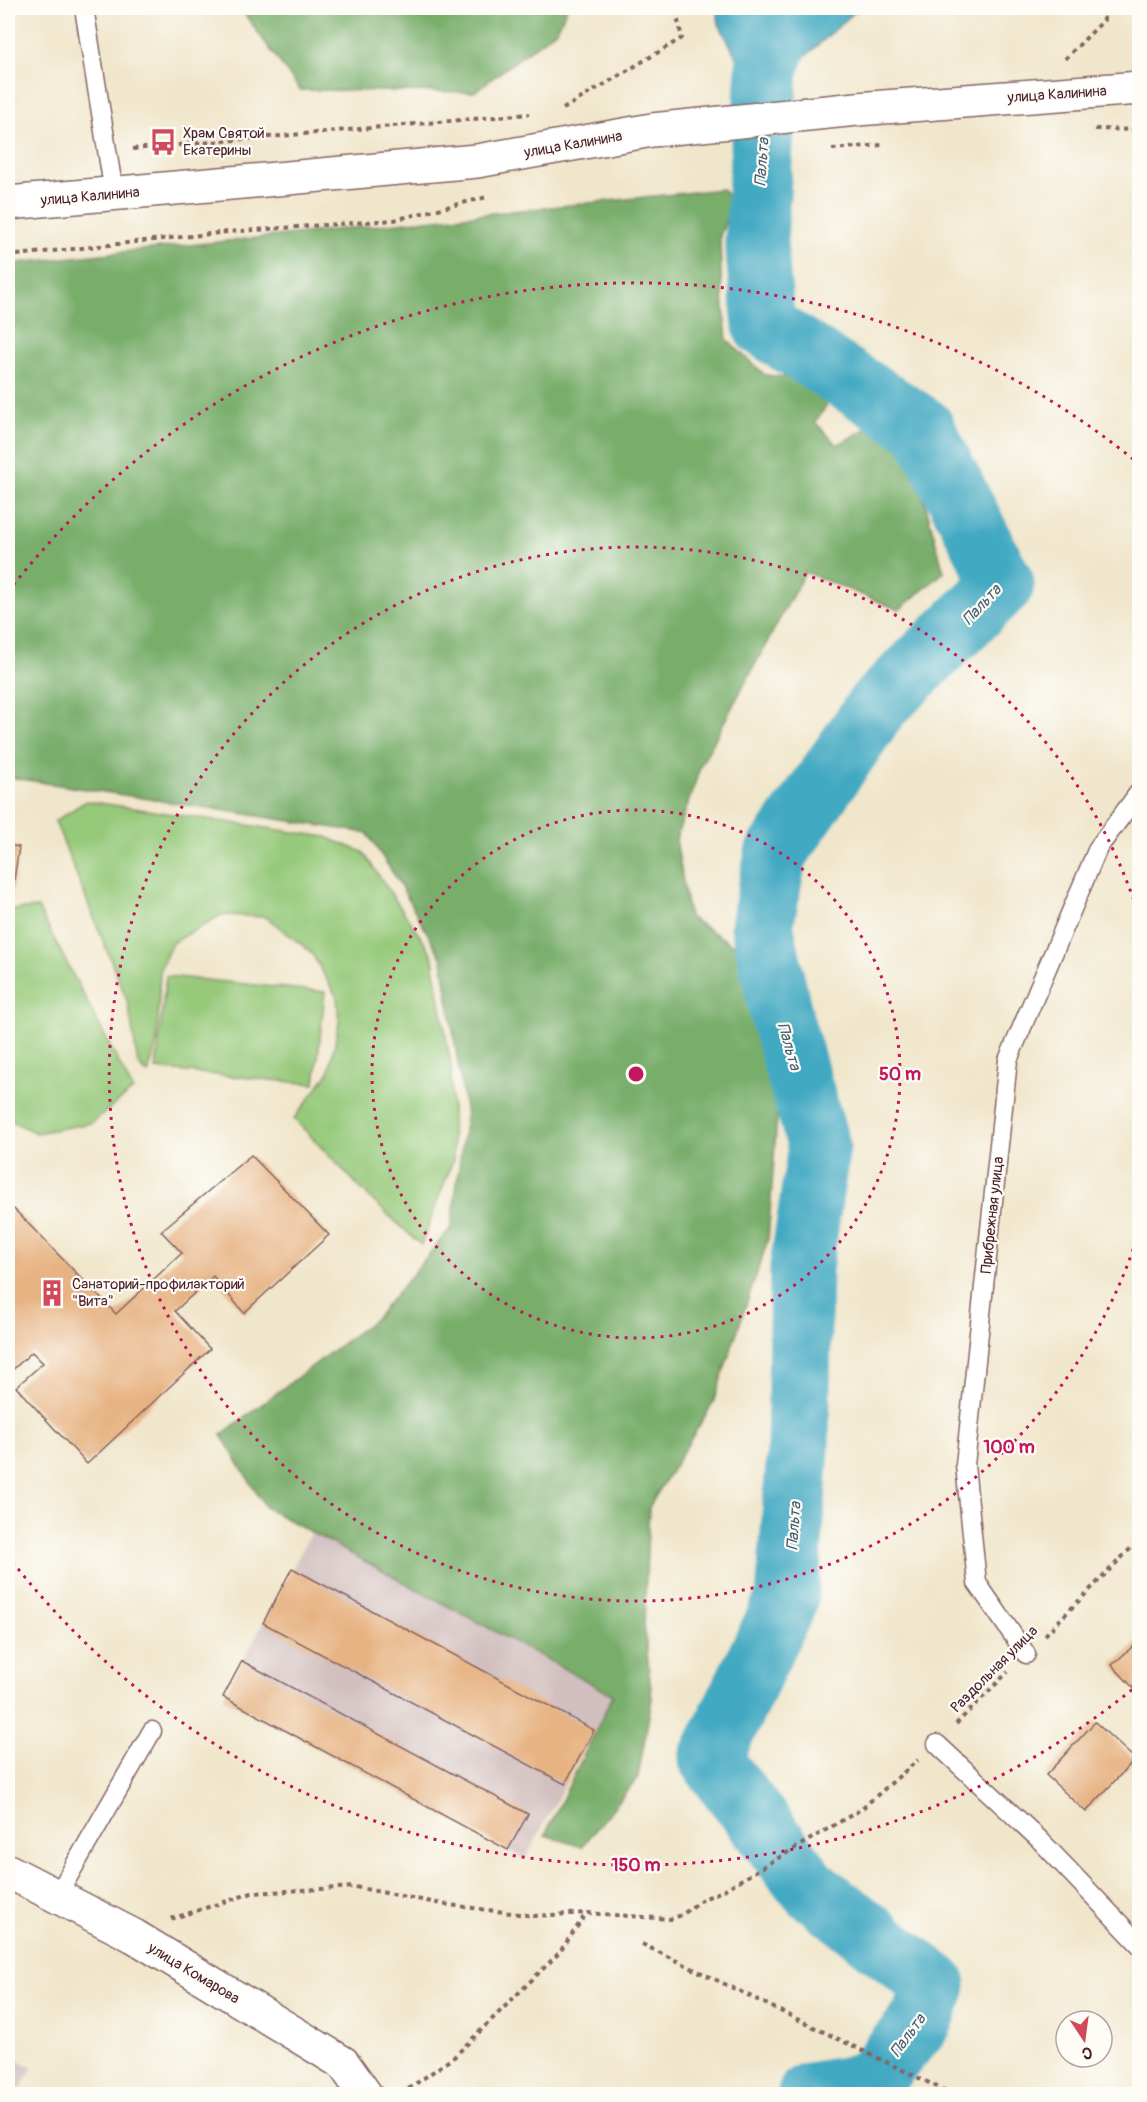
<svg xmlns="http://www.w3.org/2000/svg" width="1147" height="2102" viewBox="0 0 1147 2102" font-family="Pangolin,sans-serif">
  <rect width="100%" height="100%" fill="#fdfcf7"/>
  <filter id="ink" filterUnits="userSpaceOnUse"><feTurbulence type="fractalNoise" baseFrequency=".0167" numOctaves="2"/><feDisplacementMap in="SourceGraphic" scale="12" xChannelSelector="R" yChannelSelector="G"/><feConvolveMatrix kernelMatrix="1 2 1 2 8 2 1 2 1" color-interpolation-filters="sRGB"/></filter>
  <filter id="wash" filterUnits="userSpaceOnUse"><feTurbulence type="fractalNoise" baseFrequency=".008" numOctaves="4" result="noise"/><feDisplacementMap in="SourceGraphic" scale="24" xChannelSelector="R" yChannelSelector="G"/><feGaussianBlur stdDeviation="1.35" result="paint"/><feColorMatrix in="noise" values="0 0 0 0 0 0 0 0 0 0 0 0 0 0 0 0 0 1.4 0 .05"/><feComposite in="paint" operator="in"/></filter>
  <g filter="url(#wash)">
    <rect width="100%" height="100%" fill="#f0e6cb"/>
    <!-- industrial -->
    <g fill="#d2bfc0">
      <path d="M311,1533L613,1695L525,1859L223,1698Z"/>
      <path d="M8,2054L32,2068L18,2094H8Z"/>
    </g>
    <!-- green -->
    <g fill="#96c97a" stroke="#707452" stroke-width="1.5">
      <path d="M86,801L326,837L363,852L432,954L451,1066L453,1160L421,1245L371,1199L294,1119L329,1072L339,1023L337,997L311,952L266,917L221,915L172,943L160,969L157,1042L148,1074L138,1064L128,1003L55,821Z"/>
      <path d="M38,908L133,1090L91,1123L36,1133L8,1119V910Z"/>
      <path d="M166,976L325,992L315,1084L156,1069Z"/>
    </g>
    <!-- forest -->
    <g fill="#78ad6a" stroke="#61664a" stroke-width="1.5">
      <path d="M240,8H567L557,30L474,92L300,90Z"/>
      <path d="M722,189L733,202L720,236L721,275L727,340L765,375L803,379L831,400L815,422L837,445C872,427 881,411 918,438L917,473L944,572L899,610L805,572L701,765L676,839L689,917L752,957L779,1089L768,1240L713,1403L649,1507L644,1625L652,1699L638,1777L582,1847L545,1835L613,1695L266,1508L221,1435L376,1318L451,1228L466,1115L442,959L398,881L367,833L8,777V264Z"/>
    </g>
    <!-- water -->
    <path fill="#42a9c2" stroke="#466476" stroke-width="1.5" d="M717,8H859L808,54L767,68L739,62L719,24Z"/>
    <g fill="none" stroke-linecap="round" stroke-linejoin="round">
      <!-- river -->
      <path stroke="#42a9c2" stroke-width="63" d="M791,8L767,68L756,242L764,326L923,428L1003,584L878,705L776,854L762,926L783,1023L819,1147L801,1267L798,1448L787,1599L710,1759L810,1888L935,1985L922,2020L868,2084L809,2094"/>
    </g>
    <g id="blocks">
      <!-- building -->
      <g fill="#e7b383">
        <path d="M8,845L19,847L10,906H8Z"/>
        <path d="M251,1155L329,1235L244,1313L213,1276L175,1311L210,1349L87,1464L16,1387L43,1363L32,1352L8,1374V1215L14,1209L116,1314L182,1253L161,1231Z"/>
        <path d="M292,1568L594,1730L565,1784L263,1623Z"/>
        <path d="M1140,1640V1695L1112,1665Z"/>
        <path d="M242,1661L528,1814L508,1850L223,1697Z"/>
        <path d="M1095,1722L1135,1759L1086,1812L1046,1775Z"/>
      </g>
    </g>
  </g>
  <g filter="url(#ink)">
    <use href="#blocks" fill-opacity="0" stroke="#846563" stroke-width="1.5"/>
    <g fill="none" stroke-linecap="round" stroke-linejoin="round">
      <defs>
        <g id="service">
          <path d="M84,8L114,193"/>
          <path d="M1026,1654L977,1583L965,1465L1008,1060L1098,848L1140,791"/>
          <path d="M937,1744L1039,1839L1140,1945"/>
          <path d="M57,1896L152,1731"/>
        </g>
        <path id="minor" d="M8,1871L134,1936L343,2063L365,2094"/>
        <path id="secondary" d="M8,203L477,161L652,130L857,109L1140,88"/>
      </defs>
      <!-- service casing -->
      <use href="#service" stroke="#846563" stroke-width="21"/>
      <!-- minor casing -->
      <use href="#minor" stroke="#846563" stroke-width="36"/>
      <!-- secondary casing -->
      <use href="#secondary" stroke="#846563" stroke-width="36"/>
      <!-- path -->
      <g stroke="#846563" stroke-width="4" stroke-dasharray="4.5 4.5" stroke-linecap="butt">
        <path d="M1065,59L1104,20L1103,8"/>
        <path d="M8,84L10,101"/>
        <path d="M563,109L682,38L675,8"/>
        <path d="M1095,129L1140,130"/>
        <path d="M133,149L529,114"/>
        <path d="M832,149L882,145"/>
        <path d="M8,256L227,232L394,220L487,197"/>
        <path d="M1045,1635L1140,1539"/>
        <path d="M956,1724L1008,1672"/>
        <path d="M171,1919L252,1893L355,1887L442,1904L534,1916L587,1913L671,1919L682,1915L701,1900L722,1891L860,1810L918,1760"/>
        <path d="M642,1944L952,2094"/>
        <path d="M401,2094L454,2057L559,1953L586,1914"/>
      </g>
      <!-- service -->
      <use href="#service" stroke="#fff" stroke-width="18"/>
      <!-- minor -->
      <use href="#minor" stroke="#fff" stroke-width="33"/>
      <!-- secondary -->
      <use href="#secondary" stroke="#fff" stroke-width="33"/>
    </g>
  </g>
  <!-- distance rings -->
  <g fill="none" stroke="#c2185b" stroke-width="3" stroke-dasharray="3 6">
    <circle cx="636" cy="1074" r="264"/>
    <path d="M1139 1232A527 527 0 1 1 1139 916"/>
    <path d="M1139 1684A791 791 0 0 1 8 1556M8 592A791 791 0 0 1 1139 464"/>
  </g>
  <!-- icons -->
  <defs>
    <symbol id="bus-bare" viewBox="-9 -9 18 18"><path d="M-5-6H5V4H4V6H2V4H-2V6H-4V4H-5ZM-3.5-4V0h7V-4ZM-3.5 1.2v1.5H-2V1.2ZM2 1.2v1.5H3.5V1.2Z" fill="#d1495b" stroke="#fdfcf7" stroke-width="2.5" paint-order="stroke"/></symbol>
    <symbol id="building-bare" viewBox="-9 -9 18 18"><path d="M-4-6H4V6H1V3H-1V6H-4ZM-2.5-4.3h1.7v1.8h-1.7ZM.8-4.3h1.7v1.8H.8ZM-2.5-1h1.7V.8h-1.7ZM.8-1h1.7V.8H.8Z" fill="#d1495b" stroke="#fdfcf7" stroke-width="2.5" paint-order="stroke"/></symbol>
  </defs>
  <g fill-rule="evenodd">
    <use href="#bus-bare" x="144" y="123" width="38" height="38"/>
    <use href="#building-bare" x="33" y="1274" width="38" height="38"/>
  </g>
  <g text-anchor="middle" stroke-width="4.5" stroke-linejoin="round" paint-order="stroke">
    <!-- street labels -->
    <g font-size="15" fill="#4a1f2b" stroke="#fdfcf7">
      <text transform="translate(1057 94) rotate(-4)" y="5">улица Калинина</text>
      <text transform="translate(573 144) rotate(-10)" y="5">улица Калинина</text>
      <text transform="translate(90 196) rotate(-5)" y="5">улица Калинина</text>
      <text transform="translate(992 1215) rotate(-84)" y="5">Прибрежная улица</text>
      <text transform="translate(994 1669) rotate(-45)" y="5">Раздольная улица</text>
      <text transform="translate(194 1973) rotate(31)" y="5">улица Комарова</text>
    </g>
    <!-- poi labels -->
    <g font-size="15" fill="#4a1f2b" stroke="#fdfcf7" text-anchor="start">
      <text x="183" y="138">Храм Святой<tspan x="183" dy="17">Екатерины</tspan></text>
      <text x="72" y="1289">Санаторий-профилакторий<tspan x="72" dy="17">"Вита"</tspan></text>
    </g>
    <!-- water labels -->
    <g font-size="16" font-style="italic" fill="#465d6f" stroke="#fdfcf7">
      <text transform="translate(761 162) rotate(-86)" y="6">Пальта</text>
      <text transform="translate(981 604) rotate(-47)" y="6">Пальта</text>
      <text transform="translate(790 1046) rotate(74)" y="6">Пальта</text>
      <text transform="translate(793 1526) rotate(-86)" y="6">Пальта</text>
      <text transform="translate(907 2035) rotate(-54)" y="6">Пальта</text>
    </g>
  </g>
  <circle cx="636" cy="1074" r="9" fill="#c2185b" stroke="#fdfcf7" stroke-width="3"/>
  <g font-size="18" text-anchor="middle" font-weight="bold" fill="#c2185b" stroke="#fdfcf7" stroke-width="4.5" stroke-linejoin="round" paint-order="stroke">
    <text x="900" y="1080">50 m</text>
    <text x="1009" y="1453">100 m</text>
    <text x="636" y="1871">150 m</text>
  </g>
  <!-- margin -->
  <rect width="1147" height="2102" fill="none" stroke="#fdfcf7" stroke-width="30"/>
  <!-- north arrow -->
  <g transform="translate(1084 2039) rotate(167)"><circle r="28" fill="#fdfcf7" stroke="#b5a4a5" stroke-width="1.5"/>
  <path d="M0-4.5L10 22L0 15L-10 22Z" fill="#d1495b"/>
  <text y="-9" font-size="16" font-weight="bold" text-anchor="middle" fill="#4a1f2b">С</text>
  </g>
</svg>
